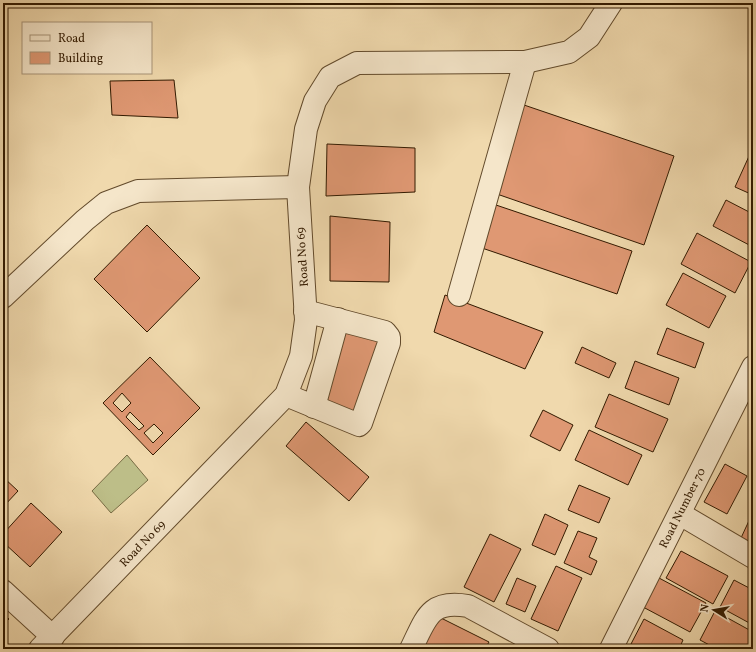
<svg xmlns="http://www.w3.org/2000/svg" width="756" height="652" viewBox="0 0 756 652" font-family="Vollkorn,serif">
  <rect width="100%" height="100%" fill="#f0d9ad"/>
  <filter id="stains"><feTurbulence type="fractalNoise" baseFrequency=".005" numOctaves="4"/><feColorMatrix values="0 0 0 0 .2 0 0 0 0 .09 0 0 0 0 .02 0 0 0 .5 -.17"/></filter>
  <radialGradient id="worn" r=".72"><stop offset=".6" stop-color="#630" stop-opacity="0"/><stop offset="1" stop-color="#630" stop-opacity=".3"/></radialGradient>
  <!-- green -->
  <path fill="#bdbe88" stroke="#786c44" d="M127,455L148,480L111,513L92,491Z"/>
  <!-- building -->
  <g fill="#df9873" stroke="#321a00" fill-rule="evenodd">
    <path d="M174,80L178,118L112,115L110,81Z"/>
    <path d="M524,105L674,156L644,245L494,193Z"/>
    <path d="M327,144L415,148V192L326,196Z"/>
    <path d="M750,154L753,155V195L735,187Z"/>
    <path d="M726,200L753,214V247L713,226Z"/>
    <path d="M493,204L632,251L617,294L479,247Z"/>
    <path d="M330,216L390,222L389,282L330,281Z"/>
    <path d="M147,225L200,278L147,332L94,279Z"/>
    <path d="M697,233L751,262L735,293L681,264Z"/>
    <path d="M683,273L726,296L709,328L666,305Z"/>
    <path d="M445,295L543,332L525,369L434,332Z"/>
    <path d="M345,326L386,343L357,422L322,406Z"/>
    <path d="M667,328L704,343L695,368L657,354Z"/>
    <path d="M582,347L616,363L609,378L575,363Z"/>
    <path d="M150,357L200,408L153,455L103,403ZM122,393L131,403L122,412L113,403ZM130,412L144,426L139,430L126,417ZM154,424L163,433L153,443L144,433Z"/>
    <path d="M635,361L679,378L669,405L625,388Z"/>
    <path d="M609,394L668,419L653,452L595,427Z"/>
    <path d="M543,410L573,425L560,451L530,436Z"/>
    <path d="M306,422L369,477L349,501L286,446Z"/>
    <path d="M589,430L642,455L628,485L575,460Z"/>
    <path d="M725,464L747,476L727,514L704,502Z"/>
    <path d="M3,477L18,491L3,507Z"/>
    <path d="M579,485L610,498L599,523L568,510Z"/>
    <path d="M31,503L62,532L30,567L3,542V534Z"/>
    <path d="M753,512V544L741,538Z"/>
    <path d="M545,514L568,525L555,555L532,545Z"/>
    <path d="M578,531L597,538L589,557L597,561L591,575L564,563Z"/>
    <path d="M490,534L521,549L494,602L464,587Z"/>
    <path d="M681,551L728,576L713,604L666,578Z"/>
    <path d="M556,566L582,578L558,631L531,619Z"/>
    <path d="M517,578L536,586L525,612L506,604Z"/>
    <path d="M659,578L706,603L690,632L643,607Z"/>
    <path d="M734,580L753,590V625L720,607Z"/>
    <path d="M715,611L753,632V649H717L700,640Z"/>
    <path d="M3,613L9,619L3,625Z"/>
    <path d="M439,617L489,642L485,649L423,648Z"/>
    <path d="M644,619L683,640L679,649H640L631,644Z"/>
  </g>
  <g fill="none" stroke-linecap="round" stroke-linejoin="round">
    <defs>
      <g id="minor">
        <path d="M459,295L525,62"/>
        <path d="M3,297L85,220L106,203L138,191L298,187"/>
        <path d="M286,395L359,425L361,423L389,343V337L385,332L305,311"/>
        <path d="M314,407L338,319"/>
        <path d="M680,514L753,557"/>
        <path d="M3,591L53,637"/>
        <path id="s1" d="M40,649L286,395L301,356L306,320L298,187L306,129L315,101L330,77L357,63L525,62L569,52L589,37L611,3"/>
        <path d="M411,649C426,619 429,599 468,606L548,649"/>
        <path id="s2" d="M611,649L753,367"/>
      </g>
    </defs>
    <!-- minor casing -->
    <use href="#minor" stroke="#624a2b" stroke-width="24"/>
    <!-- minor -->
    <use href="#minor" stroke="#f5e6ca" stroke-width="22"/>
  </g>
  <g text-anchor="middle" stroke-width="3" stroke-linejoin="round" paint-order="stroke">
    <!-- street labels -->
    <g font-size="12" fill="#321a00" stroke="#f5e6ca">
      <text transform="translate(302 257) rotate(-94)" y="4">Road No 69</text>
      <text dy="4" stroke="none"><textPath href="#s2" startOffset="158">Road Number 70</textPath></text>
      <text dy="4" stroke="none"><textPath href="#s1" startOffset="147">Road No 69</textPath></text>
    </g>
  </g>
  <!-- margin -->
  <rect width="756" height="652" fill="none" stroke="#f0d9ad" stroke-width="16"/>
  <rect x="4" y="4" width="748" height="644" fill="none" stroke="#321a00" stroke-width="2"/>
  <rect x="8" y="8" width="740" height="636" fill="none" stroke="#321a00"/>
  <!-- legend -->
  <rect x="22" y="22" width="130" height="52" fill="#f5e6ca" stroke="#a79479"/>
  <rect x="30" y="35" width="20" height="6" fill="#f5e6ca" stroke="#a79479"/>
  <text x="58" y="42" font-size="12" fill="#321a00">Road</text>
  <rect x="30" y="52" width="20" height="12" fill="#df9873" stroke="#a79479"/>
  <text x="58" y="62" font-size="12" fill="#321a00">Building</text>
  <!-- north arrow -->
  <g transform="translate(714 610) rotate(281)" stroke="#f5e6ca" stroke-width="3" paint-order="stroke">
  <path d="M0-3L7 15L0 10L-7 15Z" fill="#321a00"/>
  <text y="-6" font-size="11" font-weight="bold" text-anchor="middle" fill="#321a00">N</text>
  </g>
  <rect width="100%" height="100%" filter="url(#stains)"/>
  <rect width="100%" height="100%" fill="url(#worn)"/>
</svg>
